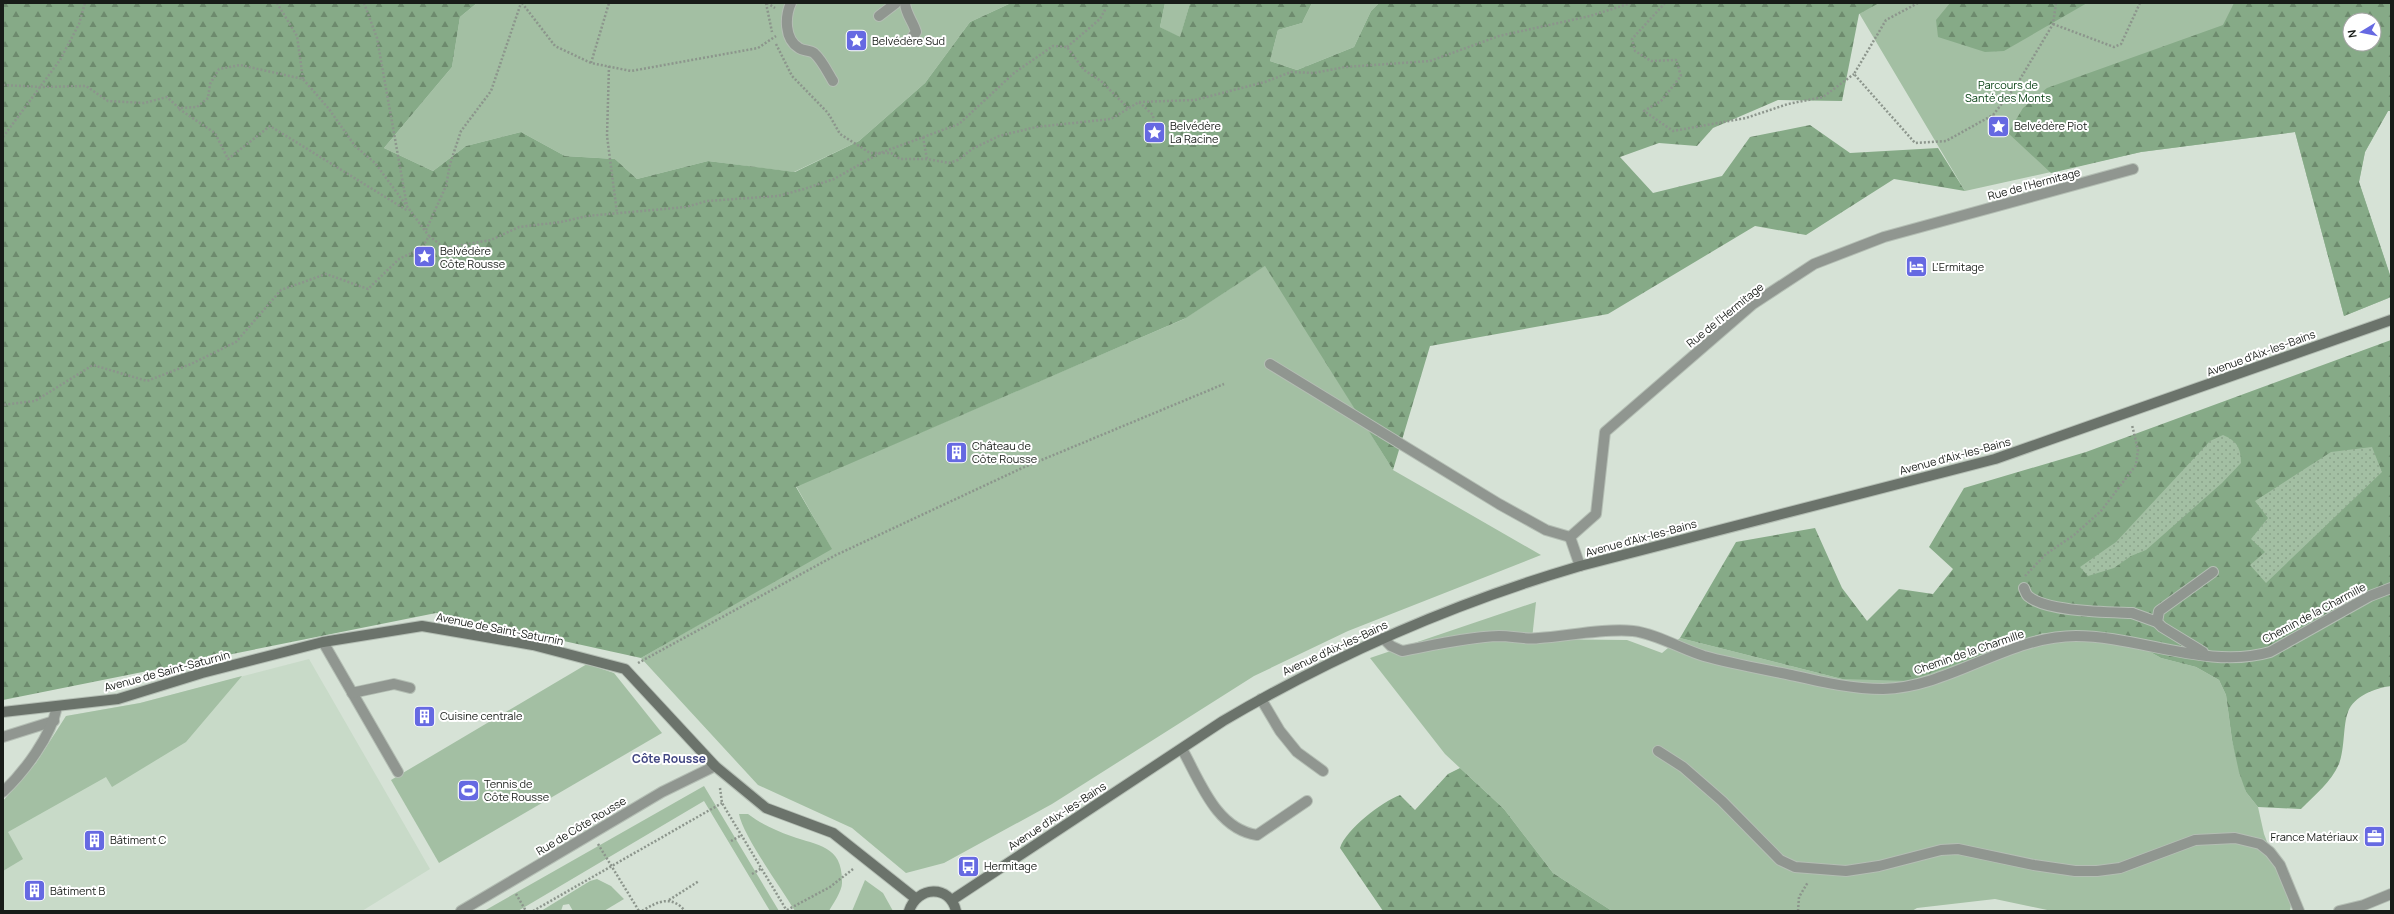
<svg xmlns="http://www.w3.org/2000/svg" width="2394" height="914" viewBox="0 0 2394 914" font-family="Manrope,sans-serif">
  <defs>
    <pattern id="forest-firs" width="22" height="20" patternUnits="userSpaceOnUse"><rect width="22" height="20" fill="#86aa87"/><path d="M5 1l3.5 6h-7zM16 11l3.5 6h-7z" fill="#6d8a6d"/></pattern>
    <pattern id="garden-dots" width="8" height="8" patternUnits="userSpaceOnUse"><rect width="8" height="8" fill="#a3bfa3"/><path d="M2 2h.1M6 6h.1" fill="none" stroke="#8ca48c" stroke-width="1.8" stroke-linecap="round"/></pattern>
  </defs>
  <rect width="100%" height="100%" fill="#d6e2d6"/>
  <!-- built -->
  <path fill="#c8dac8" d="M309,659L430,869L362,911H3V801L36,763L66,716L140,703Z"/>
  <!-- green -->
  <g fill="#a3bfa3" fill-rule="evenodd">
    <path d="M477,3H1011L970,22L925,83L859,141L794,172L708,161L637,179L615,159L565,156L521,132L466,146L433,171L384,148L452,67L460,17Z"/>
    <path d="M1165,3H1190L1180,38L1160,27Z"/>
    <path d="M1312,3H1379L1371,11L1354,47L1297,70L1270,61L1278,30L1302,23Z"/>
    <path d="M1853,3H2391V111H2388L2365,152L2359,182L2391,278V297L2344,316L2295,132L2141,152L1965,191ZM2350,20H2374V44H2350Z"/>
    <path d="M1266,265L1393,470L1541,555L1348,631L1254,676L1052,804L944,863L906,873L852,828L758,785L641,658L831,548L796,486L1184,319Z"/>
    <path d="M1536,602L1532,639L1627,640L1662,653L1680,638L1842,679L1984,655L2043,633L2127,639L2161,658L2196,667L2219,680L2226,695L2232,740L2246,792L2258,807L2264,834L2291,905L2290,911H2052L1995,899L1917,908L1912,911H1612L1553,873L1504,809L1445,754L1370,658Z"/>
    <path d="M587,664L614,673L662,733L439,863L391,780Z"/>
    <path d="M242,676L186,742L112,787L106,777L8,832L23,859L3,871V801L36,763L66,716L140,703Z"/>
    <path d="M704,786L779,911H770L704,801L518,911H484Z"/>
    <path d="M739,814H748C761,824 775,830 791,836C818,846 843,845 842,883C842,891 833,904 829,911H795C782,889 743,836 739,814Z"/>
    <path d="M597,879L611,886L624,899L604,911H573L569,904L563,905L561,911H541L590,881Z"/>
    <path d="M865,880L883,893L893,911H852Z"/>
  </g>
  <!-- forest -->
  <g fill="url(#forest-firs)" fill-rule="evenodd">
    <path d="M3,3H477L460,17L452,67L384,148L433,171L466,146L521,132L565,156L615,159L637,179L708,161L795,172L859,141L925,83L970,22L1011,3H1165L1160,27L1180,37L1190,3H1312L1302,23L1278,30L1270,61L1297,70L1354,47L1371,11L1379,3H1879L1859,14L1842,101L1778,100L1713,128L1697,146L1659,143L1620,157L1653,193L1722,176L1750,137L1810,125L1850,153L1938,148L1965,191L1894,179L1806,235L1755,226L1608,314L1430,346L1393,470L1265,266L1186,318L796,487L832,549L641,658L436,613L3,700Z"/>
    <path d="M1950,3H2087L2004,51L1985,52L1938,37L1936,20Z"/>
    <path d="M2234,3H2391V111H2388L2365,152L2359,182L2391,278V297L2344,316L2295,132L2141,152L2051,173L2008,133L2023,108L2047,88L2223,25ZM2350,20H2374V44H2350Z"/>
    <path d="M2391,340V686C2375,688 2354,696 2348,712C2343,724 2345,748 2339,764C2331,782 2315,795 2301,809L2258,807L2246,792L2239,772L2232,740L2226,695L2219,680L2196,667L2161,658L2127,639L2043,633L1909,681L1842,679L1680,638L1736,542L1815,528L1842,588L1867,621L1899,589L1933,594L1953,569L1929,547L1964,488L2086,452Z"/>
    <path d="M1460,768L1504,809L1553,873L1612,911H1383L1340,848C1346,829 1382,802 1400,795L1415,810L1448,774Z"/>
  </g>
  <!-- garden -->
  <g fill="url(#garden-dots)">
    <path d="M2223,435C2237,441 2241,448 2241,463L2222,483L2146,550L2131,556L2114,568L2088,576L2080,567L2116,542L2210,441Z"/>
    <path d="M2372,447L2382,472L2266,583L2250,565L2265,552L2251,539L2268,518L2255,501L2331,452Z"/>
  </g>
  <g fill="none" stroke-linecap="round" stroke-linejoin="round">
    <defs>
      <g id="service">
        <path d="M791,3C785,16 784,39 799,48C803,51 810,50 814,53C822,60 828,73 833,81"/>
        <path d="M905,3C906,15 913,21 916,32L911,39"/>
        <path d="M879,16L896,3"/>
        <path d="M1270,364L1499,504L1546,530L1570,537"/>
        <path d="M2024,588C2025,591 2027,595 2028,596C2046,612 2108,612 2132,613"/>
        <path d="M323,642L398,772"/>
        <path d="M352,693L394,684L410,688"/>
        <path d="M1261,699L1280,731L1297,752L1323,771"/>
        <path d="M3,737L54,721"/>
        <path d="M1182,749C1200,781 1216,829 1257,835L1307,801"/>
        <path d="M1658,751L1683,767L1722,801L1780,860L1795,867L1846,871L1879,866L1941,850L1958,849L2034,865L2075,871H2097L2120,868L2195,840L2235,838L2260,844L2270,852L2280,865L2299,911"/>
        <path d="M3,792C25,771 51,736 57,707"/>
        <path d="M461,911L662,792L715,766"/>
      </g>
      <g id="minor">
        <path d="M1580,566L1570,537L1596,514L1605,432L1753,304L1814,264L1884,237L2133,169"/>
        <path d="M2132,613L2157,622"/>
        <path d="M1383,638L1391,646L1402,651C1434,645 1467,637 1499,636C1513,636 1526,640 1539,638C1567,636 1606,628 1633,631C1657,634 1681,649 1704,656C1733,664 1762,669 1791,675C1822,682 1852,689 1883,689C1951,687 2008,636 2076,636C2138,636 2209,670 2270,652L2370,596L2391,588"/>
        <path d="M2203,652L2162,627L2157,622L2159,611L2213,572"/>
      </g>
      <path id="tertiary" d="M2339,911L2364,905L2391,894"/>
      <g id="secondary">
        <path d="M3,712L118,699L202,673L323,642L422,626L533,645L625,669L715,766L766,808L833,833L915,898"/>
        <path d="M952,900L1223,721C1335,655 1454,603 1580,566L1995,459L2391,320"/>
        <path d="M909,911C917,886 950,884 956,911"/>
      </g>
    </defs>
    <!-- service casing -->
    <use href="#service" stroke="#b4beb4" stroke-width="12"/>
    <!-- minor casing -->
    <use href="#minor" stroke="#b4beb4" stroke-width="12"/>
    <!-- tertiary casing -->
    <use href="#tertiary" stroke="#b4beb4" stroke-width="12"/>
    <!-- secondary casing -->
    <use href="#secondary" stroke="#b4beb4" stroke-width="12"/>
    <!-- path -->
    <g stroke="#8c958c" stroke-width="2.5" stroke-dasharray="2 2" stroke-linecap="butt">
      <path d="M277,3L297,36L303,79"/>
      <path d="M364,3L377,38L407,206"/>
      <path d="M522,3L555,46L591,63L631,71L758,48L776,36"/>
      <path d="M766,3L772,32"/>
      <path d="M767,3L775,8"/>
      <path d="M1665,3L1632,39L1635,51L1651,61L1676,60L1681,76L1661,101L1644,111L1673,131L1746,118L1788,104L1823,97L1854,74"/>
      <path d="M1918,3L1886,20L1854,74L1915,143L1946,141L1993,115L2016,86L2053,24L2056,3"/>
      <path d="M2053,24L2114,47L2121,44L2140,3"/>
      <path d="M776,44L792,76L828,113L840,134L870,153H891L900,159H927L949,163L958,160L972,149L999,136L1036,127L1111,119L1139,102L1153,115L1155,134"/>
      <path d="M1067,47L1100,19L1106,8"/>
      <path d="M591,63L609,3"/>
      <path d="M609,66L607,136L617,213"/>
      <path d="M3,85L40,87L86,86L108,101L144,103L167,97L179,108L197,107L208,98L210,84L219,69L240,65L303,79L329,109L355,146L375,163L429,236L422,248L399,259L368,289L326,274L281,290L236,342L191,364L147,381L93,365L35,401L3,405"/>
      <path d="M1139,102L1195,100L1265,82L1291,72L1314,73L1345,67L1430,61L1499,36L1590,16L1631,3"/>
      <path d="M179,109L215,133L228,159L270,126L408,211"/>
      <path d="M1993,115L1999,126"/>
      <path d="M3,137L60,60L79,24L85,3"/>
      <path d="M923,137L927,159"/>
      <path d="M426,230L446,186L450,164L461,131L491,91L521,3"/>
      <path d="M429,236L445,248L491,240L519,227L561,222L587,216L686,207L707,201L778,196L804,189L834,179L880,153L959,124L1014,73L1053,46L1067,47L1084,70L1101,81L1129,109"/>
      <path d="M2025,576L2046,554L2074,535L2101,511L2136,465L2138,450L2132,425"/>
      <path d="M638,663L836,555L1020,469L1224,384"/>
      <path d="M720,788L722,803L787,911"/>
      <path d="M731,841L742,835"/>
      <path d="M598,844L639,911"/>
      <path d="M752,874L762,868"/>
      <path d="M516,894L526,911"/>
      <path d="M669,900L699,881"/>
      <path d="M787,910L830,887L853,869"/>
      <path d="M533,911L722,803"/>
      <path d="M642,911C658,901 672,895 685,911"/>
      <path d="M1798,911L1799,897L1808,882"/>
    </g>
    <!-- service -->
    <use href="#service" stroke="#909690" stroke-width="10"/>
    <!-- minor -->
    <use href="#minor" stroke="#909690" stroke-width="10"/>
    <!-- tertiary -->
    <use href="#tertiary" stroke="#909690" stroke-width="10"/>
    <!-- secondary -->
    <use href="#secondary" stroke="#6b736b" stroke-width="10"/>
  </g>
  <!-- icons -->
  <defs>
    <symbol id="sight-square" viewBox="-11 -11 22 22"><rect x="-9" y="-9" width="18" height="18" rx="4" fill="#6669e2" stroke="#fff"/><path d="M0-6L1.8-2.2L6-1.7L2.9 1.2L3.7 5.4L0 3.3L-3.7 5.4L-2.9 1.2L-6-1.7L-1.8-2.2Z" fill="#fff"/></symbol>
    <symbol id="hotel-square" viewBox="-11 -11 22 22"><rect x="-9" y="-9" width="18" height="18" rx="4" fill="#6669e2" stroke="#fff"/><path d="M-6-4.5h1.5V1H6V5H4.5V3h-9V5H-6ZM-4 0a1.8 1.8 0 1 1 3.6 0ZM.5 0V-2.5h3Q6-2.5 6 0Z" fill="#fff"/></symbol>
    <symbol id="building-square" viewBox="-11 -11 22 22"><rect x="-9" y="-9" width="18" height="18" rx="4" fill="#6669e2" stroke="#fff"/><path d="M-4-6H4V6H1V3H-1V6H-4ZM-2.5-4.3h1.7v1.8h-1.7ZM.8-4.3h1.7v1.8H.8ZM-2.5-1h1.7V.8h-1.7ZM.8-1h1.7V.8H.8Z" fill="#fff"/></symbol>
    <symbol id="stadium-square" viewBox="-11 -11 22 22"><rect x="-9" y="-9" width="18" height="18" rx="4" fill="#6669e2" stroke="#fff"/><path d="M0-5a6.5 5 0 1 0 0 10a6.5 5 0 1 0 0-10ZM-3.5-1.8h7v3.6h-7Z" fill="#fff"/></symbol>
    <symbol id="office-square" viewBox="-11 -11 22 22"><rect x="-9" y="-9" width="18" height="18" rx="4" fill="#6669e2" stroke="#fff"/><path d="M-6-3h4V-5.5h4V-3h4V5H-6ZM-1-4.5V-3h2v-1.5ZM-6 0V1H6V0Z" fill="#fff"/></symbol>
    <symbol id="bus-square" viewBox="-11 -11 22 22"><rect x="-9" y="-9" width="18" height="18" rx="4" fill="#6669e2" stroke="#fff"/><path d="M-5-6H5V4H4V6H2V4H-2V6H-4V4H-5ZM-3.5-4V0h7V-4ZM-3.5 1.2v1.5H-2V1.2ZM2 1.2v1.5H3.5V1.2Z" fill="#fff"/></symbol>
  </defs>
  <g fill-rule="evenodd">
    <use href="#sight-square" x="844" y="28" width="25" height="25"/>
    <use href="#sight-square" x="1986" y="114" width="25" height="25"/>
    <use href="#sight-square" x="1142" y="120" width="25" height="25"/>
    <use href="#sight-square" x="412" y="244" width="25" height="25"/>
    <use href="#hotel-square" x="1904" y="254" width="25" height="25"/>
    <use href="#building-square" x="944" y="440" width="25" height="25"/>
    <use href="#building-square" x="412" y="704" width="25" height="25"/>
    <use href="#stadium-square" x="456" y="778" width="25" height="25"/>
    <use href="#office-square" x="2362" y="824" width="25" height="25"/>
    <use href="#building-square" x="82" y="828" width="25" height="25"/>
    <use href="#bus-square" x="956" y="854" width="25" height="25"/>
    <use href="#building-square" x="22" y="878" width="25" height="25"/>
  </g>
  <g text-anchor="middle" stroke-width="4" stroke-linejoin="round" paint-order="stroke">
    <!-- poi labels -->
    <g font-size="11" fill="#181c18" stroke="#fff" text-anchor="start">
      <text x="872" y="45">Belvédère Sud</text>
      <text x="1170" y="130">Belvédère<tspan x="1170" dy="13">La Racine</tspan></text>
      <text x="2014" y="130">Belvédère Piot</text>
      <text x="440" y="255">Belvédère<tspan x="440" dy="13">Côte Rousse</tspan></text>
      <text x="1932" y="271">L'Ermitage</text>
      <text x="972" y="450">Château de<tspan x="972" dy="13">Côte Rousse</tspan></text>
      <text x="440" y="720">Cuisine centrale</text>
      <text x="484" y="788">Tennis de<tspan x="484" dy="13">Côte Rousse</tspan></text>
      <text x="2358" y="841" text-anchor="end">France Matériaux</text>
      <text x="110" y="844">Bâtiment C</text>
      <text x="984" y="870">Hermitage</text>
      <text x="50" y="895">Bâtiment B</text>
    </g>
    <!-- park labels -->
    <g font-size="11" fill="#033e0f" stroke="#fff">
      <text x="2008" y="89">Parcours de<tspan x="2008" dy="13">Santé des Monts</tspan></text>
    </g>
    <!-- street labels -->
    <g font-size="11" fill="#181c18" stroke="#fff">
      <text transform="translate(2034 184) rotate(-15)" y="4">Rue de l'Hermitage</text>
      <text transform="translate(1725 315) rotate(-39)" y="4">Rue de l'Hermitage</text>
      <text transform="translate(2261 353) rotate(-20)" y="4">Avenue d'Aix-les-Bains</text>
      <text transform="translate(1955 456) rotate(-15)" y="4">Avenue d'Aix-les-Bains</text>
      <text transform="translate(1641 538) rotate(-15)" y="4">Avenue d'Aix-les-Bains</text>
      <text transform="translate(2314 613) rotate(-28)" y="4">Chemin de la Charmille</text>
      <text transform="translate(500 629) rotate(11)" y="4">Avenue de Saint-Saturnin</text>
      <text transform="translate(1335 648) rotate(-25)" y="4">Avenue d'Aix-les-Bains</text>
      <text transform="translate(1969 652) rotate(-19)" y="4">Chemin de la Charmille</text>
      <text transform="translate(167 671) rotate(-15)" y="4">Avenue de Saint-Saturnin</text>
      <text transform="translate(1057 816) rotate(-33)" y="4">Avenue d'Aix-les-Bains</text>
      <text transform="translate(581 826) rotate(-31)" y="4">Rue de Côte Rousse</text>
    </g>
    <!-- neighbourhood labels -->
    <g font-size="12" font-weight="bold" fill="#414682" stroke="#fff">
      <text x="669" y="763">Côte Rousse</text>
    </g>
  </g>
  <!-- border -->
  <rect width="2394" height="914" fill="none" stroke="#181c18" stroke-width="8"/>
  <!-- north arrow -->
  <g transform="translate(2362 32) rotate(260)"><circle r="19" fill="#ffffff" stroke="#a3a4a3"/>
  <path d="M0-3L7 15L0 10L-7 15Z" fill="#6669e2"/>
  <text y="-6" font-size="11" font-weight="bold" text-anchor="middle" fill="#181c18">N</text>
  </g>
</svg>
